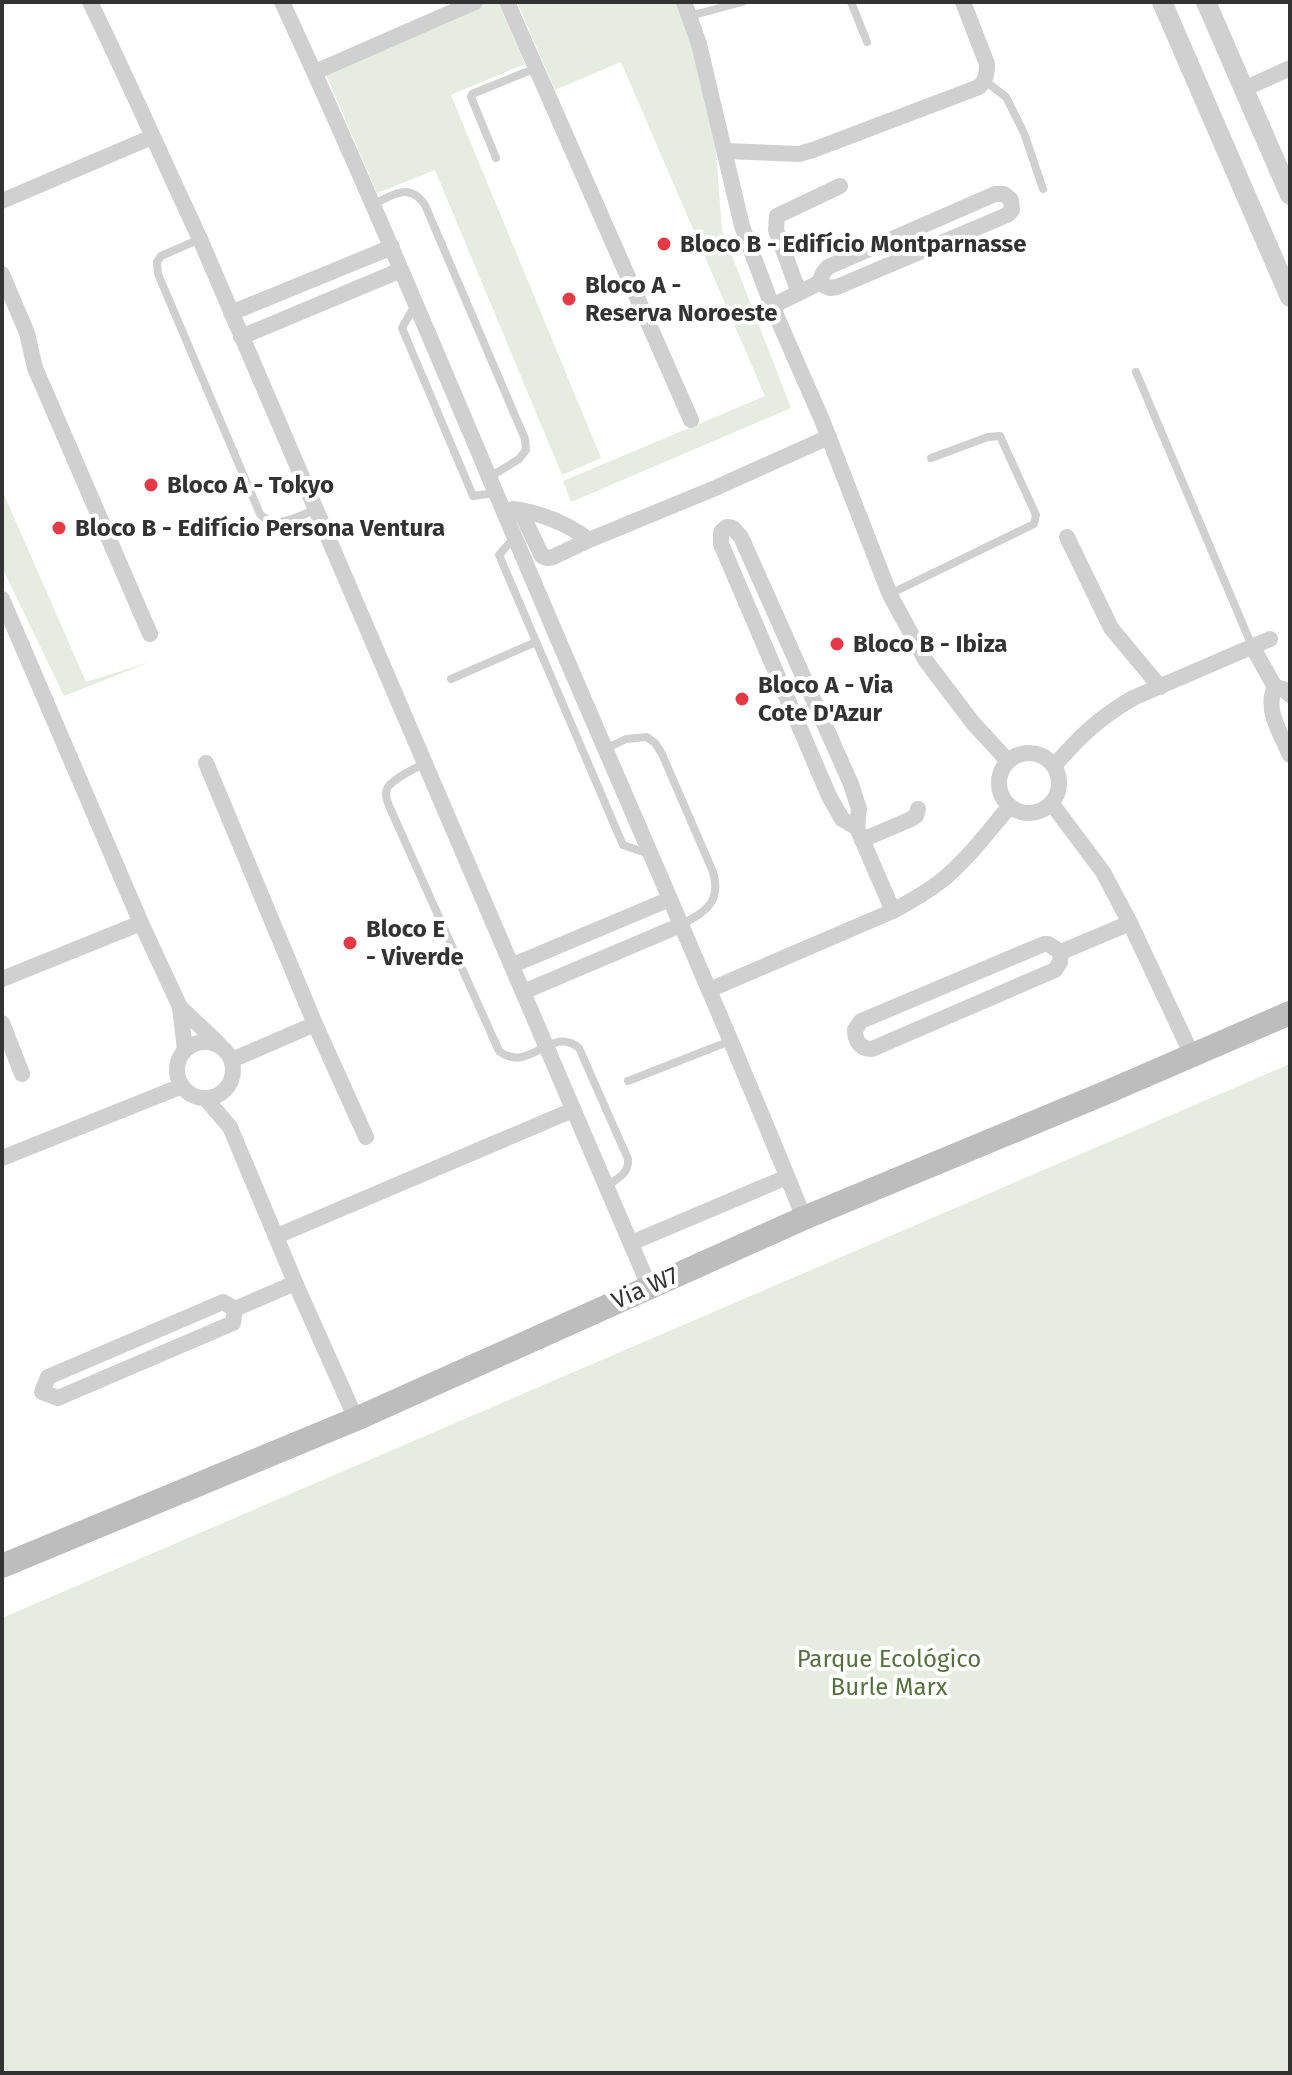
<svg xmlns="http://www.w3.org/2000/svg" width="1292" height="2075" viewBox="0 0 1292 2075" font-family="'Fira Sans',sans-serif">
  <rect width="100%" height="100%" fill="#fff"/>
  <!-- green -->
  <g fill="#e6ecdf">
    <path d="M488,2H498L525,64L451,95L601,458L562,475L435,170L377,193L326,74Z"/>
    <path d="M517,2H686L702,41L716,153L722,230L791,408L571,502L563,481L765,396L621,62L555,90Z"/>
    <path d="M2,490L86,682L150,662L64,696L2,567Z"/>
    <path d="M1290,1064V2073H2V1618Z"/>
  </g>
  <g fill="none" stroke-linecap="round" stroke-linejoin="round">
    <!-- service -->
    <g stroke="#d0d0d0" stroke-width="8">
      <path d="M851,2L867,42"/>
      <path d="M690,16L742,2"/>
      <path d="M985,81L1006,97L1024,133L1043,189"/>
      <path d="M496,158L471,97L472,94L536,68"/>
      <path d="M373,204C394,195 409,182 425,205L525,439L526,450L519,459L490,477"/>
      <path d="M200,239L161,256L157,262L158,274L260,514C275,531 298,516 315,510"/>
      <path d="M415,305L402,328L473,496L495,493"/>
      <path d="M1136,372L1252,646"/>
      <path d="M514,538L499,555L623,845L649,854"/>
      <path d="M890,594L1034,524L1036,515L1000,436L988,437L931,458"/>
      <path d="M451,679L536,642"/>
      <path d="M605,749L626,739L647,737L655,743L662,754L713,872C722,902 705,912 681,925"/>
      <path d="M425,763C416,768 390,780 387,789C384,795 388,803 390,808L499,1051C529,1075 552,1024 579,1048L628,1159C629,1174 618,1178 607,1186"/>
      <path d="M628,1081L730,1041"/>
    </g>
    <!-- minor -->
    <g stroke="#d0d0d0" stroke-width="16">
      <path d="M90,2C128,80 163,160 200,239L649,1286"/>
      <path d="M282,2C376,205 461,412 549,618C634,818 723,1016 804,1218"/>
      <path d="M507,2L691,420"/>
      <path d="M684,2L699,44L742,226L772,306L822,420L890,595L926,661L973,723L1008,761"/>
      <path d="M315,72L475,2"/>
      <path d="M1244,89L1290,68"/>
      <path d="M725,151L799,154L813,150L979,87C986,80 987,74 987,64L963,2"/>
      <path d="M2,201L152,137"/>
      <path d="M2,274L27,333L35,368L150,634"/>
      <path d="M799,293L776,230L777,216L840,186"/>
      <path d="M772,306L819,283L823,273L828,267L995,194H1004L1011,200L1012,210L1007,215L837,287L830,288L819,283"/>
      <path d="M231,313L392,247"/>
      <path d="M241,337L401,270"/>
      <path d="M513,509C540,513 567,523 589,540"/>
      <path d="M520,510L542,556L547,558L553,557L589,540L713,489L829,437"/>
      <path d="M1067,537L1111,628L1160,687"/>
      <path d="M2,599L141,923L180,1007L185,1050"/>
      <path d="M1252,646L1275,687"/>
      <path d="M1275,687C1264,709 1281,734 1290,755"/>
      <path d="M1275,687L1283,689L1290,695"/>
      <circle cx="1029" cy="783" r="30"/>
      <path d="M206,763L315,1024L366,1137"/>
      <path d="M1054,766C1080,736 1099,718 1133,698L1270,639"/>
      <path d="M1052,804L1103,872L1130,923L1192,1055"/>
      <path d="M857,828L842,819L829,796L721,544V532L727,527L733,528L741,537L851,784L859,809L857,828L893,911"/>
      <path d="M862,840L909,820L916,816L918,809"/>
      <path d="M1044,944H1048L1061,952L1060,962L1055,970L872,1049C860,1049 855,1041 855,1030L861,1021Z"/>
      <path d="M1061,952L1130,923"/>
      <path d="M513,965L670,899"/>
      <path d="M2,979L141,923"/>
      <path d="M709,990L893,911C909,902 926,893 941,881C967,860 988,832 1009,807"/>
      <path d="M523,992L681,925"/>
      <path d="M180,1007L219,1044"/>
      <path d="M2,1023L22,1074"/>
      <circle cx="205" cy="1070" r="28"/>
      <path d="M232,1060L315,1024"/>
      <path d="M205,1098L230,1127L297,1287L356,1419"/>
      <path d="M2,1158L182,1086"/>
      <path d="M277,1236L573,1110"/>
      <path d="M631,1243L787,1177"/>
      <path d="M223,1302L235,1309L233,1323L58,1398L42,1392L48,1377Z"/>
      <path d="M235,1309L295,1283"/>
    </g>
    <!-- tertiary -->
    <g stroke="#d0d0d0" stroke-width="20">
      <path d="M1162,2L1290,297"/>
      <path d="M1206,2L1290,195"/>
    </g>
    <!-- secondary -->
    <path stroke="#bdbdbd" stroke-width="24" d="M2,1566L356,1419L804,1218L1105,1093L1290,1013"/>
  </g>
  <!-- markers -->
  <g fill="#e63946" stroke="#fff" stroke-width="3">
    <circle cx="664" cy="244" r="8"/>
    <circle cx="569" cy="299" r="8"/>
    <circle cx="151" cy="485" r="8"/>
    <circle cx="59" cy="528" r="8"/>
    <circle cx="837" cy="644" r="8"/>
    <circle cx="742" cy="699" r="8"/>
    <circle cx="350" cy="943" r="8"/>
  </g>
  <g text-anchor="middle" stroke-width="8" stroke-linejoin="round" paint-order="stroke">
    <!-- poi labels -->
    <g font-size="24" font-weight="bold" fill="#333" stroke="#fff" text-anchor="start">
      <text x="680" y="252">Bloco B - Edifício Montparnasse</text>
      <text x="585" y="293">Bloco A -<tspan x="585" dy="28">Reserva Noroeste</tspan></text>
      <text x="167" y="493">Bloco A - Tokyo</text>
      <text x="75" y="536">Bloco B - Edifício Persona Ventura</text>
      <text x="853" y="652">Bloco B - Ibiza</text>
      <text x="758" y="693">Bloco A - Via<tspan x="758" dy="28">Cote D'Azur</tspan></text>
      <text x="366" y="937">Bloco E<tspan x="366" dy="28">- Viverde</tspan></text>
    </g>
    <!-- street labels -->
    <g font-size="24" fill="#333" stroke="#fff">
      <text transform="translate(645 1288) rotate(-24)" y="8">Via W7</text>
    </g>
    <!-- park labels -->
    <g font-size="24" fill="#56703f" stroke="#fff">
      <text x="889" y="1667">Parque Ecológico<tspan x="889" dy="28">Burle Marx</tspan></text>
    </g>
  </g>
  <!-- border -->
  <rect width="1292" height="2075" fill="none" stroke="#333333" stroke-width="8"/>
</svg>
